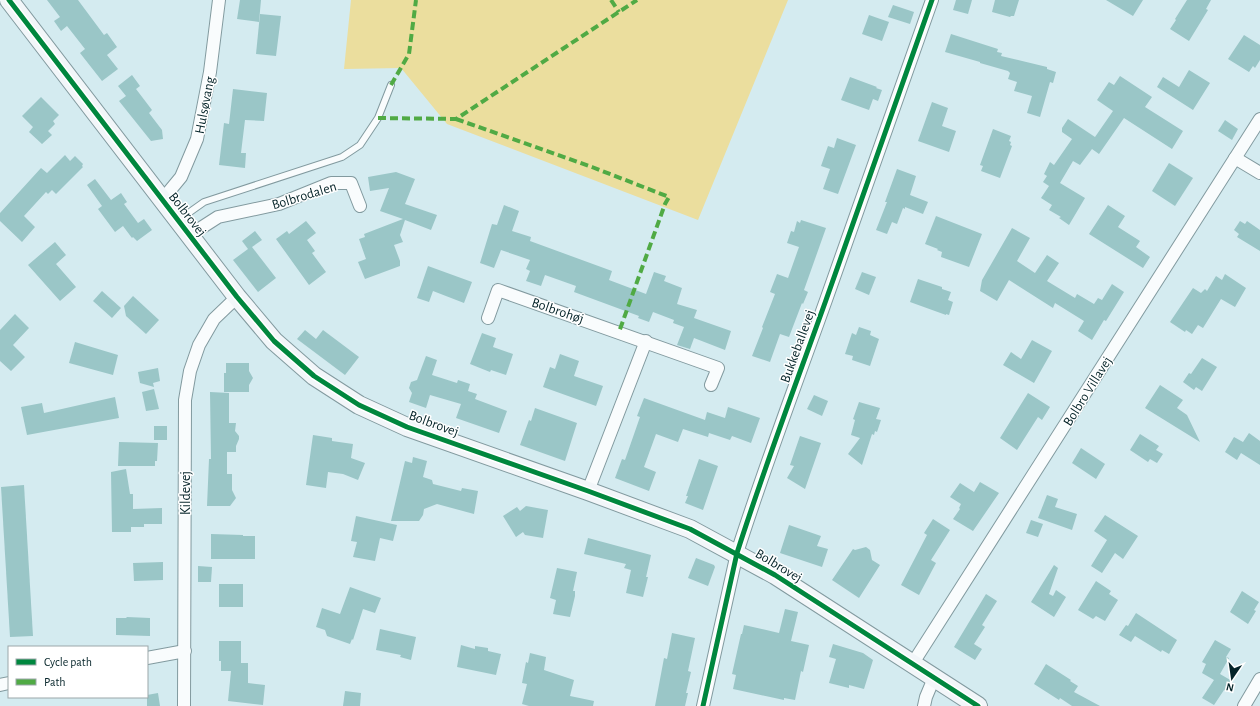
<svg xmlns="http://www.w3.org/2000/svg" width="1260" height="706" viewBox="0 0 1260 706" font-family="'Alegreya Sans',sans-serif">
  <rect width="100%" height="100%" fill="#d4ebf0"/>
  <!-- green -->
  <path fill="#ebde9e" d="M351,0H788L698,220L447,124L401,68L344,69Z"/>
  <!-- building -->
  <g fill="#9ac6c7">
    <path d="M47,0H78L104,35L107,33L117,47L107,55L118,69L102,81L80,53L85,49L67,26L61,31L54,21L60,17Z"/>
    <path d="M240,0H261L259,22L237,19Z"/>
    <path d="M956,0H972L968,14L953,10Z"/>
    <path d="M995,0H1019L1014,16H1011L1010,17L992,12Z"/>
    <path d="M1106,0H1143L1133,16Z"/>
    <path d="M1187,0H1211L1206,9L1208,10L1189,41L1170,29L1176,20L1175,19Z"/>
    <path d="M893,5L914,12L910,24L888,17Z"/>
    <path d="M260,14L281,16L276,56L256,54Z"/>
    <path d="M869,15L889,22L882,41L862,34Z"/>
    <path d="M951,34L998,49L997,52L1002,53L1001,56L1047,67V69L1056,72L1053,83L1050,82L1040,117L1027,113L1032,96L1014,91L1017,82L1008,79L1010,73L1008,71L980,63V62L945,52Z"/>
    <path d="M1244,35L1260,45V60L1255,68L1253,66L1249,72L1228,59Z"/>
    <path d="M1189,70L1210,83L1193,110L1157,87L1163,77L1179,87Z"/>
    <path d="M132,75L140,86L136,89L152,110L149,113L162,130L163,139L151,141L119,101L126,96L118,86Z"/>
    <path d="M1120,76L1152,97L1145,107L1183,131L1172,149L1124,118L1099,154L1092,149L1080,165L1073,161L1060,183L1085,198L1069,225L1059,218L1061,217L1049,210L1052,205L1041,198L1049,186L1043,182L1047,176L1044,174L1050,162L1054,165L1072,139L1062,132V128L1068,119L1095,137L1113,111L1097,100L1109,82L1114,85Z"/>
    <path d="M850,77L877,87L876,88L882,90L878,101L873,99L869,110L841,100Z"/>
    <path d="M233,89L267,93L264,121L245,120L241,153H246L245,168L219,165L224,123L229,124Z"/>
    <path d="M41,97L59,115L53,121L55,124L48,131L52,135L42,144L29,132L33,127L22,116Z"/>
    <path d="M932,102L948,108L942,126L956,131L949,152L918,141Z"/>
    <path d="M1225,120L1238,129L1232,140L1218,131Z"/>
    <path d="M993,129L1011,136L1009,141L1011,142L1010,145L1012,146L1000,178L981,171L983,166L980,165Z"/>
    <path d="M837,138L856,145L838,194L823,189L830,169L821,166L828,146L834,148Z"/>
    <path d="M65,155L70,161L75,156L83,164L82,166L83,167L56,194L52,190L48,194L46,192L24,216L35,227L22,242L0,221V213L41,168L47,173Z"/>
    <path d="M1169,163L1193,178L1175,206L1152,191Z"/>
    <path d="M897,169L916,176L910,195L928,202L923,214L905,207V209L903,208L897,224L892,222L887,234L876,230L887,202H885Z"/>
    <path d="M396,172L415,179L405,204L437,215L431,230L405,220L400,235L403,242L394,245L400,261V266L365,279L358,262L366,259L359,239L365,237L364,234L403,219L380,211L389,188L370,191L368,177Z"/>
    <path d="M95,179L111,200L121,193L127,202L124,204L138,223L144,219L152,230L137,241L133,237L132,238L123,226L115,232L98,209L102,206L87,185Z"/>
    <path d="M504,205L519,211L512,231L531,237L530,241L612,271L609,280L646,294L654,272L666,276L664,281L682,288L677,304L697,310L694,318L731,331L725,350L694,338L690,349L677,345L684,327L673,323L674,320L653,312L649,322L638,318L639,316L574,292L576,286L545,275L541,286L526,281L530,271L526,269L530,260L501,250L494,268L480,263L492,224L497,225Z"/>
    <path d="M1108,205L1125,216L1118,227L1140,241L1136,247L1150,257L1143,268L1089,234Z"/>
    <path d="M936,216L982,234L969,267L941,257L942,252L937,250L938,249L925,244Z"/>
    <path d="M801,220L826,228L804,290L808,292L803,304L802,303L789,337L780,334L770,362L752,356L763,328L762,327L775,294L770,292L777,274L788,278L799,247L787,243L791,231L794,232L797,221L800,223Z"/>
    <path d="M306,221L316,233L307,240L315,251L312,253L326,272L309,285L276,239L287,231L289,234Z"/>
    <path d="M1240,221L1245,224L1247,221L1260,230V251L1237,237L1239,234L1234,230Z"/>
    <path d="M1012,228L1030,238L1017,261L1035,273L1047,255L1059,263L1047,281L1075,298L1077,294L1094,304L1098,298L1102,300L1112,284L1124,292L1106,321L1104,320L1092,340L1078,331L1084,321L1055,303L1053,308L1009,280L997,301L980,291L982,280Z"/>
    <path d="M255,231L262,240L252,247L276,278L258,292L233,260L248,249L242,241Z"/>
    <path d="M55,242L66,255L56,264L76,287L60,301L28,265Z"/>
    <path d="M428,266L472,282L464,303L433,291L429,302L417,298Z"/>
    <path d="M862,272L876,277L869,295L855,289Z"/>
    <path d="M1225,274L1246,288L1235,307L1221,299L1203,328L1198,325L1192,334L1186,330L1185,332L1170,322L1193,288L1201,293L1205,289L1207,291L1216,276L1222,280Z"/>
    <path d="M918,279L942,287V289L951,292L948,300L953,302L949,315L946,314V315L910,302Z"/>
    <path d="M102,291L121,308L112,318L93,301Z"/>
    <path d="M133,296L159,320L146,334L126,316L124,306Z"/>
    <path d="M15,314L29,328L13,345L25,357L11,371L0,361V330Z"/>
    <path d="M859,327L871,331L870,335L879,339L870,366L852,360L853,356L845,354L852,333L856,335Z"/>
    <path d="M305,330L316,339L323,330L359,357L345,375L297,339Z"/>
    <path d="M482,333L496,338L493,347L513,354L506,375L491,370L490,372L470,364Z"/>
    <path d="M1032,340L1052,351L1034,383L1003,365L1011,352L1021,359Z"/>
    <path d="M75,342L118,355L113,375L69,363Z"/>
    <path d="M560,354L579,361L574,376L603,386L596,406L543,387L550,367L555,369Z"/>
    <path d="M426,356L437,360L432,375L457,383L458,380L470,384L468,391L477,394L475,399L507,411L499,433L456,418L461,404L430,395L426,408L409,402L412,393L409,388L411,382L417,380Z"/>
    <path d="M1202,358L1217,367L1202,391L1196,387L1194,390L1183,382L1189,373L1191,374Z"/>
    <path d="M226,363H249V371L253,378L249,385V392H224V373H226Z"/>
    <path d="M158,368L160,381L153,383L154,387L140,383L138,372Z"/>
    <path d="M1160,385L1183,400L1177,408L1187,415L1200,442L1145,408Z"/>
    <path d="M154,389L159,409L146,411L142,392Z"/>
    <path d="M210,392L229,393V423H236L235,431L239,436V439L236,446V452H227V474H232V490L236,498L230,506H207L209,459H211Z"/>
    <path d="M1028,393L1050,407L1042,420L1038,417L1017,450L1000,438Z"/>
    <path d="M814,395L828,401L822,416L807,409Z"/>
    <path d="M115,397L119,418L27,435L21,407L42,403L44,413Z"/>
    <path d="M644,398L705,420L707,412L725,418L728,407L760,418L751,443L732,436L730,440L709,433L708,437L683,429L678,442L656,434L644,467L656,472L649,491L615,478L622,459L625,460L640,417L637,416Z"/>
    <path d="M859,402L880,408L876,419L881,420L877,432L875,431L874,435L872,434L862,465L848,454L860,438L851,435L855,420L853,419Z"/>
    <path d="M535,408L577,423L565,461L520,445L529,420L531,421Z"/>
    <rect x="154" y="426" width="13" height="14"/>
    <path d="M1249,433L1260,441V465L1241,453L1237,460L1225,452L1234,437L1243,442Z"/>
    <path d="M1140,434L1159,446L1156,450L1163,454L1157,463L1150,459L1148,462L1130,450Z"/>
    <path d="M313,435L332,438V441L353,444L351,458L365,463L358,480L343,474L328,472L326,488L306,485Z"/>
    <path d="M800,436L821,443L805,489L787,478L794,466L790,465Z"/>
    <path d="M119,442L158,443L157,461H155V466H118Z"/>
    <path d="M1081,448L1105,464L1096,479L1072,463Z"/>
    <path d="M413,457L427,461L423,477L432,480L433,484L461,491L462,488L478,491L474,514L437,504L424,509L423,515L419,521H391L405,461L412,463Z"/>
    <path d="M699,459L718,466L703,510L685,503L688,496H686Z"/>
    <path d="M126,469L130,494H133V509L162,508V524H144V527H131V532H112L111,472Z"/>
    <path d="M980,482L999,493L973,531L953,519L960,509L959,508L961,504L950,497L960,483L974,492Z"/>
    <path d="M24,485L33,636L10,637L1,487Z"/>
    <path d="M1047,495L1058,499L1055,507L1077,514L1072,530L1038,518Z"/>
    <path d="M526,506L548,510L543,538L525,535L523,532L516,537L503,516L517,507L520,511Z"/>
    <path d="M1105,515L1138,536L1123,559L1115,553L1102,573L1091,566L1107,540L1094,531Z"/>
    <path d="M356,516L397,525L393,541L380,538L375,561L353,557L357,542L351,541Z"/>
    <path d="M933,519L950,530L931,560L936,563L919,595L901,585L927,535L924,533Z"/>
    <path d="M1031,520L1043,524L1038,537L1026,533Z"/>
    <path d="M789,525L821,536L817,546L828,549L822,567L780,553Z"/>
    <path d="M211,534L243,535V536H255V559H211Z"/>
    <path d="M588,538L651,555L646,577H648L643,597L626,593L631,570L624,568L626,564L584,554Z"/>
    <path d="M866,547L870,550L872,560L880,565L859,598L832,580L853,549L855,550Z"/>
    <path d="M696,558L714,565L715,567L708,586L688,578Z"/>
    <path d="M163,562V580L134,581L133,563Z"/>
    <path d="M1054,565L1058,568L1049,594L1053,596L1056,590L1066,597L1054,617L1031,602Z"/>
    <path d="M198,566L212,567L211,582H198Z"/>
    <path d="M557,568L577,572L573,591H575V596L570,617L553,614L556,600L550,598Z"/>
    <path d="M1096,581L1111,591L1109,594L1118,600L1105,621L1096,616L1093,619L1078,610Z"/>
    <rect x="219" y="584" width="24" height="23"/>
    <path d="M350,587L381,598L375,613L363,609L353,640L352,639L350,644L327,636L325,630L316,627L322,608L340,614Z"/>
    <path d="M1242,591L1259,602L1254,610L1256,611L1248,624L1230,612Z"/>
    <path d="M986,594L997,601L982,625L985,627L974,644L982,649L975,660L954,647Z"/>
    <path d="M785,609L798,612L791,641L809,645L803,672L801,671L795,700L784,698V700L733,689L736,675L732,674L741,634H742L744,625L779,633Z"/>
    <path d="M1136,613L1177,640L1169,654L1162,650L1161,652L1135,636L1131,642L1119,635L1126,625L1128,626Z"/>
    <path d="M127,617L150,618V636L116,635V618H126Z"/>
    <path d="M380,629L416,637L411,660L400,657L401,655L376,650Z"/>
    <path d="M672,633L695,638L688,671L691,672L686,693H688L685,706H655L664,658L667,659Z"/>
    <path d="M1215,640L1231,649L1226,657L1229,658L1220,674L1232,681L1225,691L1224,690L1214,705L1202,698L1214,680L1202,673L1206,664L1202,662Z"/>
    <path d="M219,641H241V663H248V683L265,685L263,705L228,701L231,671H221V661H219Z"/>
    <path d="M833,644L863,653L873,660L864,689L849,685V688L829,683L836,659L829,657Z"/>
    <path d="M461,645L475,649V646L488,648V651L501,654L496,675L457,667Z"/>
    <path d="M530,653L546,657L544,670L574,680L570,696L594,701L593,706H529L522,704L527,684L522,683L526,662L528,663Z"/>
    <path d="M1046,664L1071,680L1070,681L1078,686L1074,692L1100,706H1072L1060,698L1059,700L1034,684Z"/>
    <path d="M345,691L361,693L360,706H343Z"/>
    <path d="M158,693L160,706H147V695Z"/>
  </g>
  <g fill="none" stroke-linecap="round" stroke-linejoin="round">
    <defs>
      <path id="lane" d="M180,219L204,202L342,157L360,145L378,118L391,85"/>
      <g id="street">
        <path d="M1235,158L1260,173"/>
        <path d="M162,200L181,177L197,139L210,72L219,0"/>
        <path d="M190,235L218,217L279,204L331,183H351L360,206"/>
        <path d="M488,318L498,290L718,368L711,385"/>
        <path d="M588,491L646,341"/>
        <path d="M147,658L185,651"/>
        <path d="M913,663L1260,119"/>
        <path d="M0,685L9,683"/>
        <path d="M184,706L185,400L190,371L199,345L214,319L237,297"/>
        <path d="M703,706L737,553C764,468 796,384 826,300C862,200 897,100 932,0"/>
        <path d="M924,706L926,697L934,678"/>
        <path d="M1244,706L1260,679"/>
      </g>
      <path id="secondary" d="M9,0L237,297L274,341L314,376L359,405L407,427L588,491L690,529L775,575L978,706"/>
    </defs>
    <!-- lane casing -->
    <use href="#lane" stroke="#829a9f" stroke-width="8"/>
    <!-- street casing -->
    <use href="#street" stroke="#829a9f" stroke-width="14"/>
    <!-- secondary casing -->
    <use href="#secondary" stroke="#829a9f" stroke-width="20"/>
    <!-- lane -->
    <use href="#lane" stroke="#f9fcfd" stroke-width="6"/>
    <!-- street -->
    <use href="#street" stroke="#f9fcfd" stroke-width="12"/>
    <!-- secondary -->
    <use href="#secondary" stroke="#f2f6f9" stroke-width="18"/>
    <!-- quiet -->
    <g stroke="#50aa44" stroke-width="4" stroke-dasharray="8 4" stroke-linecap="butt">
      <path d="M611,0L619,12"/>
      <path d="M391,85L409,54L416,0"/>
      <path d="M378,118L456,119L637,0"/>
      <path d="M456,119L592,167L669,197L665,204L619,332"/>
    </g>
    <defs>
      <g id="cycleway">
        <path d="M9,0L237,297L274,341L314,376L359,405L407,427L588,491L690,529L775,575L978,706"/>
        <path d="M703,706L737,553C764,468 796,384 826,300C862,200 897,100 932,0"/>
      </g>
    </defs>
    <!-- cycleway casing -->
    <use href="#cycleway" stroke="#fff" stroke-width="8"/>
    <!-- cycleway -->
    <use href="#cycleway" stroke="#00873e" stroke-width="5"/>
  </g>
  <g text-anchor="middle" stroke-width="3" stroke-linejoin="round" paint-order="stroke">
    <!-- street labels -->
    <g font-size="14" fill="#052429" stroke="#fff">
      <text transform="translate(204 105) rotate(-79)" y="5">Hulsøvang</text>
      <text transform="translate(304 195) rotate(-17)" y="5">Bolbrodalen</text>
      <text transform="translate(188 214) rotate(52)" y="5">Bolbrovej</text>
      <text transform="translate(558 310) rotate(19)" y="5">Bolbrohøj</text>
      <text transform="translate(797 346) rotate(-70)" y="5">Bukkeballevej</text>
      <text transform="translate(1087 391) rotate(-58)" y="5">Bolbro Villavej</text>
      <text transform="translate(434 423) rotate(20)" y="5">Bolbrovej</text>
      <text transform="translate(185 493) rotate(-90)" y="5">Kildevej</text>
      <text transform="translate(779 565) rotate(31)" y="5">Bolbrovej</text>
    </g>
  </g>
  <!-- legend -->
  <rect x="8" y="646" width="140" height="52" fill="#ffffff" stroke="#9ba7a9"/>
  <rect x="16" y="659" width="20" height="6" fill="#00873e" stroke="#9ba7a9"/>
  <text x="44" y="666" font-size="12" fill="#052429">Cycle path</text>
  <rect x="16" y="679" width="20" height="6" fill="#50aa44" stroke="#9ba7a9"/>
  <text x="44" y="686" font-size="12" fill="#052429">Path</text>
  <!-- north arrow -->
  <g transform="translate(1232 678) rotate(193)" stroke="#ffffff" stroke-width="3" paint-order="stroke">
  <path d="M0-3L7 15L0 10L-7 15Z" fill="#052429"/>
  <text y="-6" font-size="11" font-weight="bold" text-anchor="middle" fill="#052429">N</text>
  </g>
</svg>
